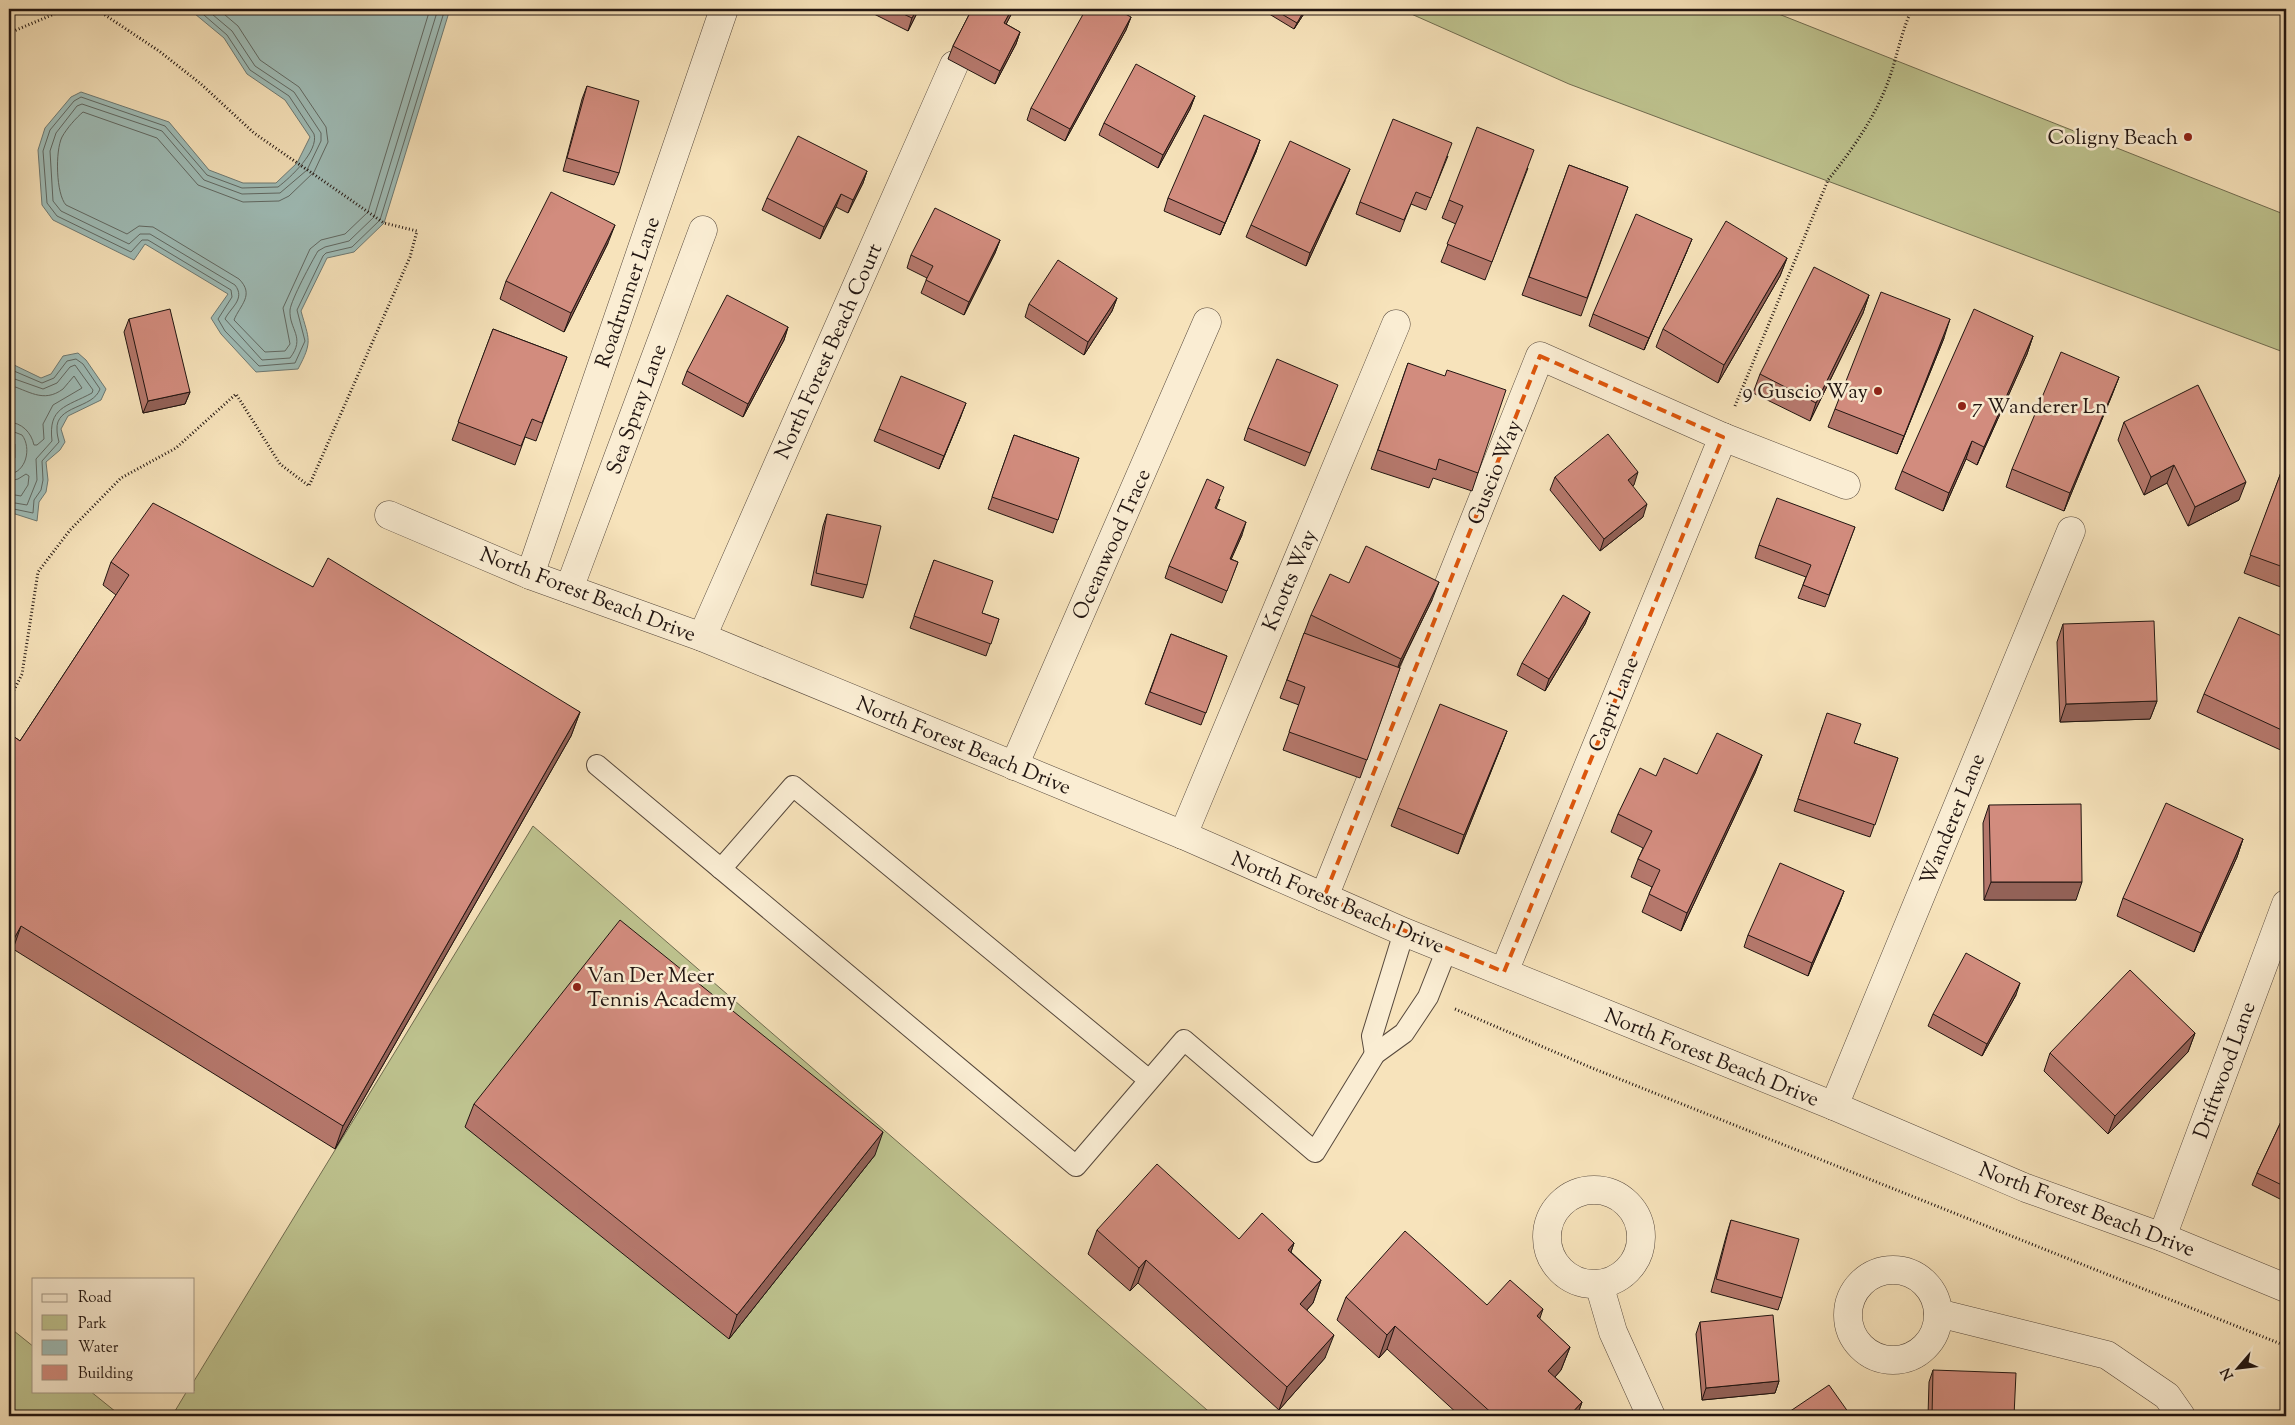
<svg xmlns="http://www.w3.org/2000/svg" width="2295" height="1425" viewBox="0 0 2295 1425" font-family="'Sorts Mill Goudy',serif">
  <rect width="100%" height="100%" fill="#f7e3bb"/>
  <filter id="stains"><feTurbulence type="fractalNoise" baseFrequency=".004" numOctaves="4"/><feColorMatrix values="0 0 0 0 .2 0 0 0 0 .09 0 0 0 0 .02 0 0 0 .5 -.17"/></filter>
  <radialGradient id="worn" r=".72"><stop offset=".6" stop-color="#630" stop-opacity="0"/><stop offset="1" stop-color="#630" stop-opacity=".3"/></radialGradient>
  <!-- green -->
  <g fill="#bec38f" stroke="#706c50">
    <path d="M1400,9H1766L2286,215V353L1569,84Z"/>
    <path d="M533,826L1214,1416H172L187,1391H194V1381Z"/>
    <path d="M9,1327L34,1347V1391H90L121,1416H9Z"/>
  </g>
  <!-- water -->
  <g fill="#9fbdb8" stroke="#6d7a75">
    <path d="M189,9H450L384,223L354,252L327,258L301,311C309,340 313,341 298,369L256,372L221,334L211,318L228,294L145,244L134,260L53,220L42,205L38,150L45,128L71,97L81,92L169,122L209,170L243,183H276L297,163L310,137L285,100L247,74L224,38Z"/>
    <path d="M78,353L86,360L106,389L101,400L68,416L61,429L65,442L60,450L46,462L48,480L46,492L39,502L37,521L9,512V464L15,458V444L9,440V368L12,364L41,378L51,374L63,356Z"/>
  </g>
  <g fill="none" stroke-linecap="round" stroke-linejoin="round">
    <!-- shore -->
    <g stroke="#606964" stroke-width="1">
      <path d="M197,9L227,35L250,70L289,96L314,134C319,151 290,178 278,187L242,188L207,175L165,126L81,97L74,101L50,130L43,151L47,203L57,216L131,252L142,240H148L231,290L232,297L218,319L225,331L259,366L295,363L305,341L297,310L323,256L326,253L352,247L380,220L445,9"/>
      <path d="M206,9L232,31L255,66L294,92L321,133V141L307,170L280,193L242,194L204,180L162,131L82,104L77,106L56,133L50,151L53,201L61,211L129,244L140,234H150L235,285C246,299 230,308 225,319L262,360L290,358C306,337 289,330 290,310C291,300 312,261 318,251L325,247L349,241L374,217L438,9"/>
      <path d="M218,9L238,26L260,60L299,87L326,127L328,142L314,172L289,196L279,201L243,202L198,185L157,138L83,112C76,118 67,128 62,137C55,151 56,194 66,205L127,234L139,226L153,227L239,279C255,295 240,305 234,320L265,352L285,351L290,344L283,308L310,249L321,240L345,234L368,212L430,9"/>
      <path d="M9,371H14L42,383L54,378L67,361L76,359L83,364L100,389C93,409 55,405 57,430C57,434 58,438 59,442L42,461L43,480L41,490L34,500L33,513L9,508"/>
      <path d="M9,377L43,389L57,383L70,367L75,365L93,390L92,393C66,407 48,407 52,441L36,459L37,480L27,505L9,502"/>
      <path d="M9,385C28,390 43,404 63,389C67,385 70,380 74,376L82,388L53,405L43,424L44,439L37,445H34C31,432 22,423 9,422"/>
      <path d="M9,430L22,435C32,448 26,473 9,474"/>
      <path d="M9,481L18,479L26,474L29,476L28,485L21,496L9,494"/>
    </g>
    <defs>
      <g id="service">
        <path d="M597,765L1076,1166L1184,1040L1315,1152L1375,1054L1404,1033L1428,997L1447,949"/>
        <path d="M721,869L793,786L1149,1080"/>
        <path d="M1375,1054L1372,1036L1404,932"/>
      </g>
      <g id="minor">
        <path d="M389,515L530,575L702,637L1183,835L1404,932L1834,1106L2026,1188L2162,1237L2286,1288"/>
        <path d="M530,575L724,9"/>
        <path d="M569,589L703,230"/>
        <path d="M702,637L954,65"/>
        <path d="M1014,766L1207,322"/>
        <path d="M1183,835L1396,324"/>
        <path d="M1324,897L1540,356L1723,437L1846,485"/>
        <path d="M1504,972L1723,437"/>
        <path d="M1834,1106L2071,531"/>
        <circle cx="1594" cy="1237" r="47"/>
        <path d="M2162,1237L2286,904"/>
        <circle cx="1893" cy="1315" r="45"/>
        <path d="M1599,1284L1613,1332L1651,1416"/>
        <path d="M1938,1313L2107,1355L2167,1396L2181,1416"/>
      </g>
    </defs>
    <!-- service casing -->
    <use href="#service" stroke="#56483c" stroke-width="22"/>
    <!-- minor casing -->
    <use href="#minor" stroke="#56483c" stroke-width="29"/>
    <!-- path -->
    <g stroke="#211511" stroke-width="3" stroke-dasharray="1 2.5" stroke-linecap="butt">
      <path d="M9,33L66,9"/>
      <path d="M1735,406L1828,180C1852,150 1874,119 1888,82C1897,58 1901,32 1912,9"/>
      <path d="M9,700L22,674L38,572L70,530L121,478L176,448L236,394L280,464L309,486L410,257L417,231L384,223L254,133L201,84L159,51L96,9"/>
      <path d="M1455,1009L1592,1068L2286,1346"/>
    </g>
    <!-- service -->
    <use href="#service" stroke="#faedd3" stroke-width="20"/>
    <!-- minor -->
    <use href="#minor" stroke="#faedd3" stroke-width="28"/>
  </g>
  <!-- wall -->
  <g fill="#b5786c" stroke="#211511">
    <path d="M864,9H919L908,31Z"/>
    <path d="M972,9H1014L1006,24L1020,32L1016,44L995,84L948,59L953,46Z"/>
    <path d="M1261,9H1307L1294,29Z"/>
    <path d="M1131,17L1126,30L1065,141L1027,120L1031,108Z"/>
    <path d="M587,86L619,173L614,185L563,171L582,99Z"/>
    <path d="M1195,96L1190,109L1158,168L1099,135L1104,123Z"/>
    <path d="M1260,140L1256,152L1220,235L1164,211L1168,198Z"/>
    <path d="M1448,156L1426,210L1411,204L1400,232L1356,214L1360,202Z"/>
    <path d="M1569,165L1628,187L1581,316L1522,295Z"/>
    <path d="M1528,168L1485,280L1441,262L1456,224L1442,218L1449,200Z"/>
    <path d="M867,171L863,183L848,213L836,207L820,239L762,210L767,198Z"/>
    <path d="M1345,181L1306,266L1246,237L1251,225Z"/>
    <path d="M1000,240L995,253L964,315L921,293L927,278L907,268L911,255Z"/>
    <path d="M608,243L564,332L500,299L506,281Z"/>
    <path d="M1687,251L1644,350L1589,326L1593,314Z"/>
    <path d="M1787,258L1780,276L1718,383L1656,347L1663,329Z"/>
    <path d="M1869,295L1863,313L1810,421L1753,393L1760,374Z"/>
    <path d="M1117,298L1112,311L1084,355L1025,317L1029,304Z"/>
    <path d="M129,319L190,392L185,404L143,413L124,332Z"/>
    <path d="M788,327L784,340L743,417L682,384L687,371Z"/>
    <path d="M493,329L567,357L536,441L525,437L515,465L452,440Z"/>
    <path d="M2033,336L2027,354L1977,465L1966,459L1943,511L1895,489L1902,471Z"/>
    <path d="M1944,338L1897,454L1828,427L1835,409Z"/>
    <path d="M1408,363L1478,473L1472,491L1433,478L1429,488L1371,469Z"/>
    <path d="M2119,377L2112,395L2064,511L2006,487L2012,469Z"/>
    <path d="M1333,397L1305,466L1244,440L1248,428Z"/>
    <path d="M961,416L939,469L874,441L879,429Z"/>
    <path d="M2124,422L2239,500L2188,526L2167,483L2144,495L2118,440Z"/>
    <path d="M1014,435L1079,458L1053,533L988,509Z"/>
    <path d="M2286,459V589L2244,573Z"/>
    <path d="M1555,477L1634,485L1632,486L1643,517L1600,551L1550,490Z"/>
    <path d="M1220,499L1216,509L1242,535L1231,559L1238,562L1222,603L1165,578L1169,566Z"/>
    <path d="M827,514L867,585L863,598L811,585L823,526Z"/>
    <path d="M1855,527L1825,607L1798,598L1806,577L1755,558L1759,545Z"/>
    <path d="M934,560L982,613L999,619L986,656L910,628Z"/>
    <path d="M111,562L313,587L580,712L571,736L335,1149L13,949L9,956V733L20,741L116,595L103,585Z"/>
    <path d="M1349,583L1432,600L1399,668H1400L1360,778L1283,750L1299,705L1280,698L1311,615Z"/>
    <path d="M1590,612L1585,624L1545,691L1517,675L1522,663Z"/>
    <path d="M2063,624L2157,701L2150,719L2060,722L2057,642Z"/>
    <path d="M1171,634L1227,656L1201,725L1145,704Z"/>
    <path d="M2286,638V749L2285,752L2197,712L2204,694Z"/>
    <path d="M1823,725L1854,743L1898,758L1870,837L1794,811Z"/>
    <path d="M1507,731L1500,749L1458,854L1391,826L1398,808Z"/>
    <path d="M1762,755L1755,773L1681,931L1642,912L1652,887L1631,877L1638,859L1643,848L1611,832L1618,814L1656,776L1697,774Z"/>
    <path d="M1989,805L2076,900H1984L1983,823Z"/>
    <path d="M2243,839L2237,857L2194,952L2117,916L2123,898Z"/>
    <path d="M1844,891L1839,904L1808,976L1744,947L1748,935Z"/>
    <path d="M2016,995L1982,1056L1928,1026L1933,1014Z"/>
    <path d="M2195,1033L2188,1052L2108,1134L2044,1071L2050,1053Z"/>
    <path d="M474,1104L875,1155L729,1339L465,1127Z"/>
    <path d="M2286,1111V1202L2252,1185L2257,1173Z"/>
    <path d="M1731,1220L1782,1298L1778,1310L1711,1292L1727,1233Z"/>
    <path d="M1097,1230L1294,1243L1291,1252L1321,1280L1313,1303L1307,1310L1325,1358L1279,1410L1138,1283L1130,1291L1088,1254Z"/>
    <path d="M1346,1297L1487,1305L1539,1319L1570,1347L1561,1370L1555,1377L1582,1402L1577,1416H1460L1387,1349L1379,1358L1337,1320Z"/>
    <path d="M1700,1322L1779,1381L1775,1393L1702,1400L1696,1334Z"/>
    <path d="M1933,1370L2014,1416H1928L1929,1382Z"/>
  </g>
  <!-- shaded-wall -->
  <g fill="#936258" stroke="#211511">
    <path d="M917,9H919L908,31L912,18Z"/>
    <path d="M1012,9H1014L1000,36L1004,23Z"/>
    <path d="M1305,9H1307L1294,29L1297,23Z"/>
    <path d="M1131,17L1126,30L1065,141L1070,129Z"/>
    <path d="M1020,32L1016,44L995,84L1000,71Z"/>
    <path d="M1195,96L1190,109L1158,168L1163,155Z"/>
    <path d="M1260,140L1256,152L1220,235L1225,223Z"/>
    <path d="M1350,169L1345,181L1306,266L1310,253Z"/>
    <path d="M867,171L863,183L848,213L853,200Z"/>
    <path d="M841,194L836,207L820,239L824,227Z"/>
    <path d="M615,225L608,243L564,332L571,313Z"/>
    <path d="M1692,239L1687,251L1644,350L1649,338Z"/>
    <path d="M1000,240L995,253L964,315L969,302Z"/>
    <path d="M1787,258L1780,276L1718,383L1724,365Z"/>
    <path d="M1869,295L1863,313L1810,421L1816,403Z"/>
    <path d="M1117,298L1112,311L1084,355L1088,342Z"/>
    <path d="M1950,319L1944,338L1897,454L1904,436Z"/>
    <path d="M788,327L784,340L743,417L748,404Z"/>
    <path d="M2033,336L2027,354L1977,465L1984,447Z"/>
    <path d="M2119,377L2112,395L2064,511L2070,493Z"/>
    <path d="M190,392L185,404L143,413L148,401Z"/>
    <path d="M966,403L961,416L939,469L944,456Z"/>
    <path d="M1972,441L1966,459L1943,511L1949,493Z"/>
    <path d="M2174,465L2167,483L2144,495L2151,477Z"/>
    <path d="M1638,472L1634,485L1623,492L1628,480Z"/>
    <path d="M2246,482L2239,500L2188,526L2195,507Z"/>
    <path d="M1647,504L1643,517L1600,551L1604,539Z"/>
    <path d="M1246,522L1242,535L1226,571L1230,559Z"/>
    <path d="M1439,582L1432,600L1394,677L1401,659Z"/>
    <path d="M1590,612L1585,624L1545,691L1549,679Z"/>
    <path d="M2157,701L2150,719L2060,722L2066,704Z"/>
    <path d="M580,712L571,736L335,1149L343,1126Z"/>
    <path d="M1507,731L1500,749L1458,854L1464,835Z"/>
    <path d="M1762,755L1755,773L1681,931L1687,913Z"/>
    <path d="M2243,839L2237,857L2194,952L2201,933Z"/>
    <path d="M1991,882H2082L2076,900H1984Z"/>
    <path d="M1844,891L1839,904L1808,976L1812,963Z"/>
    <path d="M21,926L13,949L9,956V949L10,946Z"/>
    <path d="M2020,983L2016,995L1982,1056L1987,1044Z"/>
    <path d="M2195,1033L2188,1052L2108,1134L2115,1116Z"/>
    <path d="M883,1132L875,1155L729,1339L737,1315Z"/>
    <path d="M1294,1243L1286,1266L1288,1250Z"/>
    <path d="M1146,1260L1138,1283L1130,1291L1139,1268Z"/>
    <path d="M1321,1280L1313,1303L1291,1327L1300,1304Z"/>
    <path d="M1543,1309L1535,1333L1537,1316Z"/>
    <path d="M1395,1326L1387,1349L1379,1358L1387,1335Z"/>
    <path d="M1334,1335L1325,1358L1279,1410L1287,1387Z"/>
    <path d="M1570,1347L1561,1370L1540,1394L1548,1371Z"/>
    <path d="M1779,1381L1775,1393L1702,1400L1706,1388Z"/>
    <path d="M1582,1402L1577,1416H1569Z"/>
  </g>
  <!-- building -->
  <g fill="#d28c7e" stroke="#211511">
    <path d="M893,9H917L912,18Z"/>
    <path d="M972,9H1012L1004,23L1020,32L1000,71L953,46Z"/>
    <path d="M1086,9H1116L1131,17L1070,129L1031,108Z"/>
    <path d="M1273,9H1305L1297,23Z"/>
    <path d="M1136,64L1195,96L1163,155L1104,123Z"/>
    <path d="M587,86L639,101L619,173L567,158Z"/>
    <path d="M1204,115L1260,140L1225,223L1168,198Z"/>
    <path d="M1393,119L1452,143L1431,198L1416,192L1404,220L1360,202Z"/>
    <path d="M1477,127L1534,150L1492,262L1447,244L1463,206L1449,200Z"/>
    <path d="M798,136L867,171L853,200L841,194L824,227L767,198Z"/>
    <path d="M1290,141L1350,169L1310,253L1251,225Z"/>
    <path d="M1569,165L1628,187L1587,298L1529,277Z"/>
    <path d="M551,192L615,225L571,313L506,281Z"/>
    <path d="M935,208L1000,240L969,302L926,280L933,266L911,255Z"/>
    <path d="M1636,214L1692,239L1649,338L1593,314Z"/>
    <path d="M1726,221L1787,258L1724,365L1663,329Z"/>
    <path d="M1058,260L1117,298L1088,342L1029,304Z"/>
    <path d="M1814,267L1869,295L1816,403L1760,374Z"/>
    <path d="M1881,292L1950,319L1904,436L1835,409Z"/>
    <path d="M727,295L788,327L748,404L687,371Z"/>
    <path d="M170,309L190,392L148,401L129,319Z"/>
    <path d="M1974,309L2033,336L1984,447L1972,441L1949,493L1902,471Z"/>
    <path d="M493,329L567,357L542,423L532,419L521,446L458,422Z"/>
    <path d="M2061,352L2119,377L2070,493L2012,469Z"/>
    <path d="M1277,359L1338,385L1310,453L1248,428Z"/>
    <path d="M1408,363L1445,376L1447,370L1506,390L1478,473L1439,459L1436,470L1378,450Z"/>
    <path d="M901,376L966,403L944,456L879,429Z"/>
    <path d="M2198,385L2246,482L2195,507L2174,465L2151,477L2124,422Z"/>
    <path d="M1608,434L1638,472L1628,480L1647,504L1604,539L1555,477Z"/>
    <path d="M1014,435L1079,458L1058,520L992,497Z"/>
    <path d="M2286,459V568L2250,555Z"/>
    <path d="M1207,479L1224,487L1215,508L1246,522L1230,559L1238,562L1227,591L1169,566Z"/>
    <path d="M1777,498L1855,527L1829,595L1803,585L1811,565L1759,545Z"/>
    <path d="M153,503L313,587L328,558L580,712L343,1126L21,926L10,946L9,945V733L20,741L129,575L111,562Z"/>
    <path d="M827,514L881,526L867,585L816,573Z"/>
    <path d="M1366,546L1439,582L1401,659L1311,615L1330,574L1349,583Z"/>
    <path d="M934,560L993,581L982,613L999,619L991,644L914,616Z"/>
    <path d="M1563,595L1590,612L1549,679L1522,663Z"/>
    <path d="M2239,617L2286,638V732L2204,694Z"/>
    <path d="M2154,621L2157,701L2066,704L2063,624Z"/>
    <path d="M1304,633L1400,668L1367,760L1289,732L1305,687L1287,680Z"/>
    <path d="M1171,634L1227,656L1206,713L1150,692Z"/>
    <path d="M1440,704L1507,731L1464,835L1398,808Z"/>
    <path d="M1827,713L1861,724L1854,743L1898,758L1875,825L1798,799Z"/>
    <path d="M1717,733L1762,755L1687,913L1649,894L1660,870L1638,859L1652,831L1618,814L1640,768L1656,776L1664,758L1697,774Z"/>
    <path d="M2166,803L2243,839L2201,933L2123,898Z"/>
    <path d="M2081,804L2082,882H1991L1989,805Z"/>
    <path d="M1780,863L1844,891L1812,963L1748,935Z"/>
    <path d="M620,920L883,1132L737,1315L474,1104Z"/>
    <path d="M1966,953L2020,983L1987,1044L1933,1014Z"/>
    <path d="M2130,970L2195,1033L2115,1116L2050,1053Z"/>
    <path d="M2286,1111V1187L2257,1173Z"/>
    <path d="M1157,1164L1239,1239L1262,1213L1294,1243L1288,1250L1321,1280L1300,1304L1334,1335L1287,1387L1146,1260L1139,1268L1097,1230Z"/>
    <path d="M1731,1220L1799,1239L1782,1298L1716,1279Z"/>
    <path d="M1405,1231L1487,1305L1510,1280L1543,1309L1537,1316L1570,1347L1548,1371L1582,1402L1569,1416H1495L1395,1326L1387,1335L1346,1297Z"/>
    <path d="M1773,1315L1779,1381L1706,1388L1700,1322Z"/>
    <path d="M1933,1370L2016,1373L2014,1416H1932Z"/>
    <path d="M1829,1385L1851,1416H1783Z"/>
  </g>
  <!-- marked area -->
  <path fill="none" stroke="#de560c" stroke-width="4" stroke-dasharray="10 6" stroke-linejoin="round" d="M1540,356L1723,437L1504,972L1324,897Z"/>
  <!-- markers -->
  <g fill="#8f2418" stroke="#faedd3" stroke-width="2">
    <circle cx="2188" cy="137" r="5"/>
    <circle cx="1878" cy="391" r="5"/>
    <circle cx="1962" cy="406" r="5"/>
    <circle cx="577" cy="987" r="5"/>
  </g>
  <g text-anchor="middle" stroke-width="5" stroke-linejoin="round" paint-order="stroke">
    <!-- poi labels -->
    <g font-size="21" fill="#211511" stroke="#faedd3" text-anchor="end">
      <text x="2178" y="144">Coligny Beach</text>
      <text x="1868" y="398">9 Guscio Way</text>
      <text x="1972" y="413" text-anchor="start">7 Wanderer Ln</text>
      <text x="587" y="982" text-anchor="start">Van Der Meer<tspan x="587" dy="24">Tennis Academy</tspan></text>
    </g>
    <!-- street labels -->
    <g font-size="21" fill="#211511" stroke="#faedd3">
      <text transform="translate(627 292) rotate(-71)" y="7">Roadrunner Lane</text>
      <text transform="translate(828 351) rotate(-66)" y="7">North Forest Beach Court</text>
      <text transform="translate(636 409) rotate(-70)" y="7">Sea Spray Lane</text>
      <text transform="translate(1494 472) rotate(-68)" y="7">Guscio Way</text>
      <text transform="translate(1111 544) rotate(-66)" y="7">Oceanwood Trace</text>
      <text transform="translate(1289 580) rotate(-67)" y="7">Knotts Way</text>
      <text transform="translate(588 594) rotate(21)" y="7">North Forest Beach Drive</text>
      <text transform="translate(1613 704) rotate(-68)" y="7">Capri Lane</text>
      <text transform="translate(964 745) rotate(22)" y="7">North Forest Beach Drive</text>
      <text transform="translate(1952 819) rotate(-68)" y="7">Wanderer Lane</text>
      <text transform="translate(1338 902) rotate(23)" y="7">North Forest Beach Drive</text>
      <text transform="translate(1712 1057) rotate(22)" y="7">North Forest Beach Drive</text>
      <text transform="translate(2224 1070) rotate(-70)" y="7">Driftwood Lane</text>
      <text transform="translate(2087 1209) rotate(21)" y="7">North Forest Beach Drive</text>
    </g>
  </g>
  <!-- margin -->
  <rect width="2295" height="1425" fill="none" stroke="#f7e3bb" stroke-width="30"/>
  <rect x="10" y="10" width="2275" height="1405" fill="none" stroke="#211511" stroke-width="2.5"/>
  <rect x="15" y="15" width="2265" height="1395" fill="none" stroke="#211511"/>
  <!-- legend -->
  <rect x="32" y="1278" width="162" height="115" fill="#faedd3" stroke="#a39785"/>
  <rect x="42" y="1294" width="25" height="8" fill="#faedd3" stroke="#a39785"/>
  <text x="78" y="1302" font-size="15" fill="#211511">Road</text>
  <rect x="42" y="1315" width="25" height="15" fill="#bec38f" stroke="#a39785"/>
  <text x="78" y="1328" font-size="15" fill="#211511">Park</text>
  <rect x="42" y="1340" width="25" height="15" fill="#9fbdb8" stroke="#a39785"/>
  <text x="78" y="1352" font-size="15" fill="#211511">Water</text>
  <rect x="42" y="1365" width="25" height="15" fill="#d28c7e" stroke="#a39785"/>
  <text x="78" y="1378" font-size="15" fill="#211511">Building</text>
  <!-- north arrow -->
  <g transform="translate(2238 1368) rotate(242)" stroke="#faedd3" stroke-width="4" paint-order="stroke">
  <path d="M0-4L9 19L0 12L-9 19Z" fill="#211511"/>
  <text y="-8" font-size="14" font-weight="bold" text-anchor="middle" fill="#211511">N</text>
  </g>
  <rect width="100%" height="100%" filter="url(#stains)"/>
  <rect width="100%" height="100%" fill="url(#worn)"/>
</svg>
